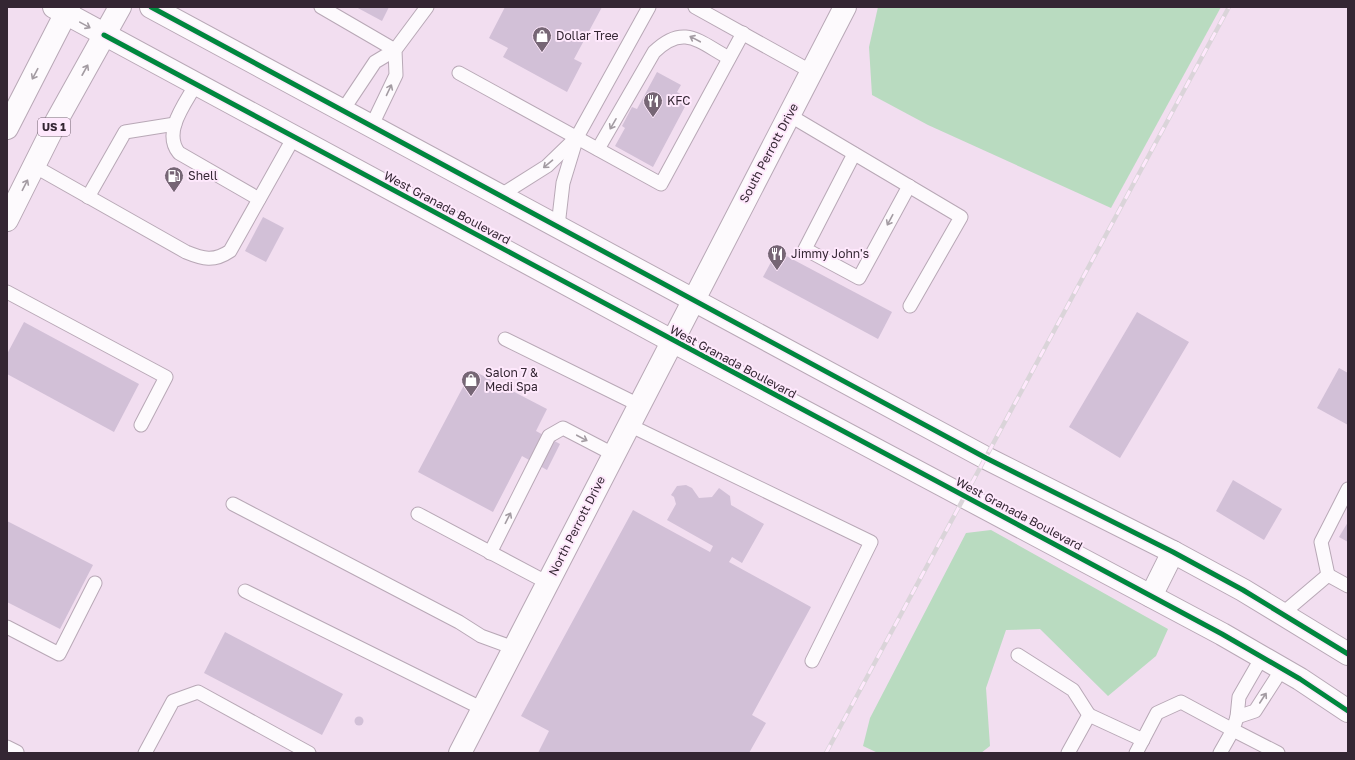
<svg xmlns="http://www.w3.org/2000/svg" width="1355" height="760" viewBox="0 0 1355 760" font-family="'Golos Text',sans-serif">
  <rect width="100%" height="100%" fill="#f2def0"/>
  <!-- green -->
  <g fill="#b9dbc0">
    <path d="M878,7H1221L1111,208L928,125L872,95L869,47Z"/>
    <path d="M991,530L1168,629L1156,656L1108,696L1040,629L1006,630L986,688L990,746L981,753H878L863,746L870,718L966,533Z"/>
  </g>
  <!-- building -->
  <g fill="#d2c0d7">
    <path d="M356,7H389L382,21Z"/>
    <path d="M505,7H602L574,59L582,63L567,92L503,57L508,48L489,38Z"/>
    <path d="M657,72L681,85L677,92L689,99L653,167L615,146L625,128L622,126L632,107L637,109Z"/>
    <path d="M263,217L284,228L266,262L245,251Z"/>
    <path d="M777,251L892,312L878,339L763,277Z"/>
    <path d="M1137,312L1189,342L1120,458L1069,427Z"/>
    <path d="M24,322L139,384L114,432L7,374V354Z"/>
    <path d="M1339,368L1348,373V425L1317,408Z"/>
    <path d="M472,370L547,409L536,431L560,444L547,470L522,456L493,512L418,472Z"/>
    <path d="M1233,480L1282,509L1264,540L1216,511Z"/>
    <path d="M686,485L692,488L699,498L712,497L719,488L730,496L731,505L764,524L742,563L732,557L729,562L811,607L752,715L766,723L749,753H538L549,731L521,716L633,510L710,552L713,546L667,520L676,504L674,497L671,495L677,486Z"/>
    <path d="M7,521L93,565L60,629L7,602Z"/>
    <path d="M1348,522V542L1339,537Z"/>
    <path d="M225,632L343,694L322,735L204,673Z"/>
    <circle cx="359" cy="721" r="4.5"/>
  </g>
  <g fill="none" stroke-linecap="round" stroke-linejoin="round">
    <defs>
      <g id="service">
        <path d="M321,7L395,50L375,62L343,110"/>
        <path d="M695,7L812,72"/>
        <path d="M459,73L661,184L743,33"/>
        <path d="M196,84C185,104 162,132 179,153L259,199"/>
        <path d="M789,115L961,217L910,306"/>
        <path d="M372,125L396,75L395,50L427,7"/>
        <path d="M598,149L654,52C684,23 699,42 729,58"/>
        <path d="M854,154L805,249L859,278L909,186"/>
        <path d="M34,166L186,252C203,259 214,262 230,251L294,137"/>
        <path d="M501,195L547,166L575,139"/>
        <path d="M88,197L125,132L175,124"/>
        <path d="M558,226L563,183L577,137L649,7"/>
        <path d="M7,292L166,377L141,425"/>
        <path d="M505,339L639,405"/>
        <path d="M629,425L871,542L812,661"/>
        <path d="M233,504L459,622L481,636L514,648"/>
        <path d="M418,514L548,583"/>
        <path d="M490,553L549,436L563,428L613,454"/>
        <path d="M1328,575L1321,542L1348,489"/>
        <path d="M245,591L483,709"/>
        <path d="M1282,614L1328,575L1348,586"/>
        <path d="M7,627L59,654L95,583"/>
        <path d="M1018,655L1073,690L1089,715L1068,753"/>
        <path d="M1262,657L1239,697L1237,717L1233,730L1278,753"/>
        <path d="M1089,715L1143,740"/>
        <path d="M1237,717L1255,711L1282,669"/>
        <path d="M7,747L17,752"/>
        <path d="M145,753L173,701L198,692L309,753"/>
        <path d="M1136,753L1157,713L1181,702L1233,730L1220,753"/>
      </g>
      <g id="minor">
        <path d="M1151,596L1173,552"/>
        <path d="M460,753L845,7"/>
      </g>
      <g id="primary">
        <path d="M54,7L672,341L1222,634L1300,679L1348,711"/>
        <path d="M151,7L986,458L1173,552L1243,590L1348,654"/>
        <path d="M7,128L69,7"/>
        <path d="M7,220L57,120L120,7"/>
      </g>
    </defs>
    <!-- service casing -->
    <use href="#service" stroke="#b8a8b6" stroke-width="15"/>
    <!-- minor casing -->
    <use href="#minor" stroke="#b8a8b6" stroke-width="24"/>
    <!-- primary casing -->
    <use href="#primary" stroke="#b8a8b6" stroke-width="24"/>
    <!-- service -->
    <use href="#service" stroke="#fdfafd" stroke-width="13"/>
    <!-- minor -->
    <use href="#minor" stroke="#fdfafd" stroke-width="22"/>
    <!-- primary -->
    <use href="#primary" stroke="#fdfafd" stroke-width="22"/>
    <defs>
      <path id="rail" d="M826,753L1229,7"/>
    </defs>
    <!-- rail casing -->
    <use href="#rail" stroke="#dad4d9" stroke-width="4.5"/>
    <!-- rail -->
    <use href="#rail" stroke="#fee8fc" stroke-width="3" stroke-dasharray="9" stroke-linecap="butt"/>
    <defs>
      <g id="cycleway">
        <path d="M151,7L986,458L1173,552L1243,590L1348,654"/>
        <path d="M104,35L1222,634L1300,679L1348,711"/>
      </g>
    </defs>
    <!-- cycleway casing -->
    <use href="#cycleway" stroke="#fee8fc" stroke-width="8"/>
    <!-- cycleway -->
    <use href="#cycleway" stroke="#00873e" stroke-width="5"/>
  </g>
  <!-- one-way arrows -->
  <defs><path id="oneway-shaft" d="M-6 0H5M1.5-3L5.5 0L1.5 3" fill="none" stroke-width="1.6" stroke-linecap="round" stroke-linejoin="round"/></defs>
  <g stroke="#a39ba2">
    <use href="#oneway-shaft" transform="translate(85 25) rotate(29)"/>
    <use href="#oneway-shaft" transform="translate(695 39) rotate(-152)"/>
    <use href="#oneway-shaft" transform="translate(85 70) rotate(-61)"/>
    <use href="#oneway-shaft" transform="translate(35 74) rotate(118)"/>
    <use href="#oneway-shaft" transform="translate(389 90) rotate(-65)"/>
    <use href="#oneway-shaft" transform="translate(613 124) rotate(120)"/>
    <use href="#oneway-shaft" transform="translate(548 164) rotate(140)"/>
    <use href="#oneway-shaft" transform="translate(25 185) rotate(-63)"/>
    <use href="#oneway-shaft" transform="translate(890 220) rotate(118)"/>
    <use href="#oneway-shaft" transform="translate(582 438) rotate(28)"/>
    <use href="#oneway-shaft" transform="translate(508 518) rotate(-63)"/>
    <use href="#oneway-shaft" transform="translate(1263 698) rotate(-57)"/>
  </g>
  <!-- icons -->
  <defs>
    <symbol id="shop-pin" viewBox="-11 -11 22 30"><path d="M0 17L-7.5 6A9.5 9.5 0 1 1 7.5 6Z" fill="#766675" stroke="#fee8fc"/><path d="M-5-2.5h2.3a2.7 3.5 0 0 1 5.4 0H5L5.5 6h-11ZM-1.5-2.5h3a1.5 2.3 0 0 0-3 0Z" fill="#fff"/></symbol>
    <symbol id="restaurant-pin" viewBox="-11 -11 22 30"><path d="M0 17L-7.5 6A9.5 9.5 0 1 1 7.5 6Z" fill="#766675" stroke="#fee8fc"/><path d="M-5-6h1v4h1v-4h1v4h1v-4h1v5L-1.5 .5V6h-2V.5L-5-1ZM5-6V6H3V1.5H1.5Q1.5-4 5-6Z" fill="#fff"/></symbol>
    <symbol id="fuel-pin" viewBox="-11 -11 22 30"><path d="M0 17L-7.5 6A9.5 9.5 0 1 1 7.5 6Z" fill="#766675" stroke="#fee8fc"/><path d="M-5.5-6h7V0h2V4h1.3V-2.5L3-4.5l.8-.8L6-3V5H2.5V1h-1V6h-7ZM-4.2-4.7v3.2H.2V-4.7Z" fill="#fff"/></symbol>
  </defs>
  <g fill-rule="evenodd">
    <use href="#shop-pin" x="531" y="25" width="22" height="30"/>
    <use href="#restaurant-pin" x="642" y="90" width="22" height="30"/>
    <use href="#fuel-pin" x="163" y="165" width="22" height="30"/>
    <use href="#restaurant-pin" x="766" y="243" width="22" height="30"/>
    <use href="#shop-pin" x="460" y="369" width="22" height="30"/>
  </g>
  <g text-anchor="middle" stroke-width="4" stroke-linejoin="round" paint-order="stroke">
    <!-- shield labels -->
    <rect fill="#fee8fc" stroke="#71606f" stroke-width="1" x="38" y="118" width="32" height="18" rx="3"/>
    <g font-size="11" font-weight="bold" fill="#342633">
      <text x="54" y="131">US 1</text>
    </g>
    <!-- poi labels -->
    <g font-size="12" fill="#342633" stroke="#fee8fc" text-anchor="start">
      <text x="556" y="40">Dollar Tree</text>
      <text x="667" y="105">KFC</text>
      <text x="188" y="180">Shell</text>
      <text x="791" y="258">Jimmy John's</text>
      <text x="485" y="377">Salon 7 &amp;<tspan x="485" dy="14">Medi Spa</tspan></text>
    </g>
    <!-- street labels -->
    <g font-size="12" fill="#342633" stroke="#fee8fc">
      <text transform="translate(769 153) rotate(-62)" y="4">South Perrott Drive</text>
      <text transform="translate(447 208) rotate(28)" y="4">West Granada Boulevard</text>
      <text transform="translate(733 362) rotate(28)" y="4">West Granada Boulevard</text>
      <text transform="translate(1019 514) rotate(28)" y="4">West Granada Boulevard</text>
      <text transform="translate(577 526) rotate(-63)" y="4">North Perrott Drive</text>
    </g>
  </g>
  <!-- border -->
  <rect width="1355" height="760" fill="none" stroke="#342633" stroke-width="16"/>
</svg>
